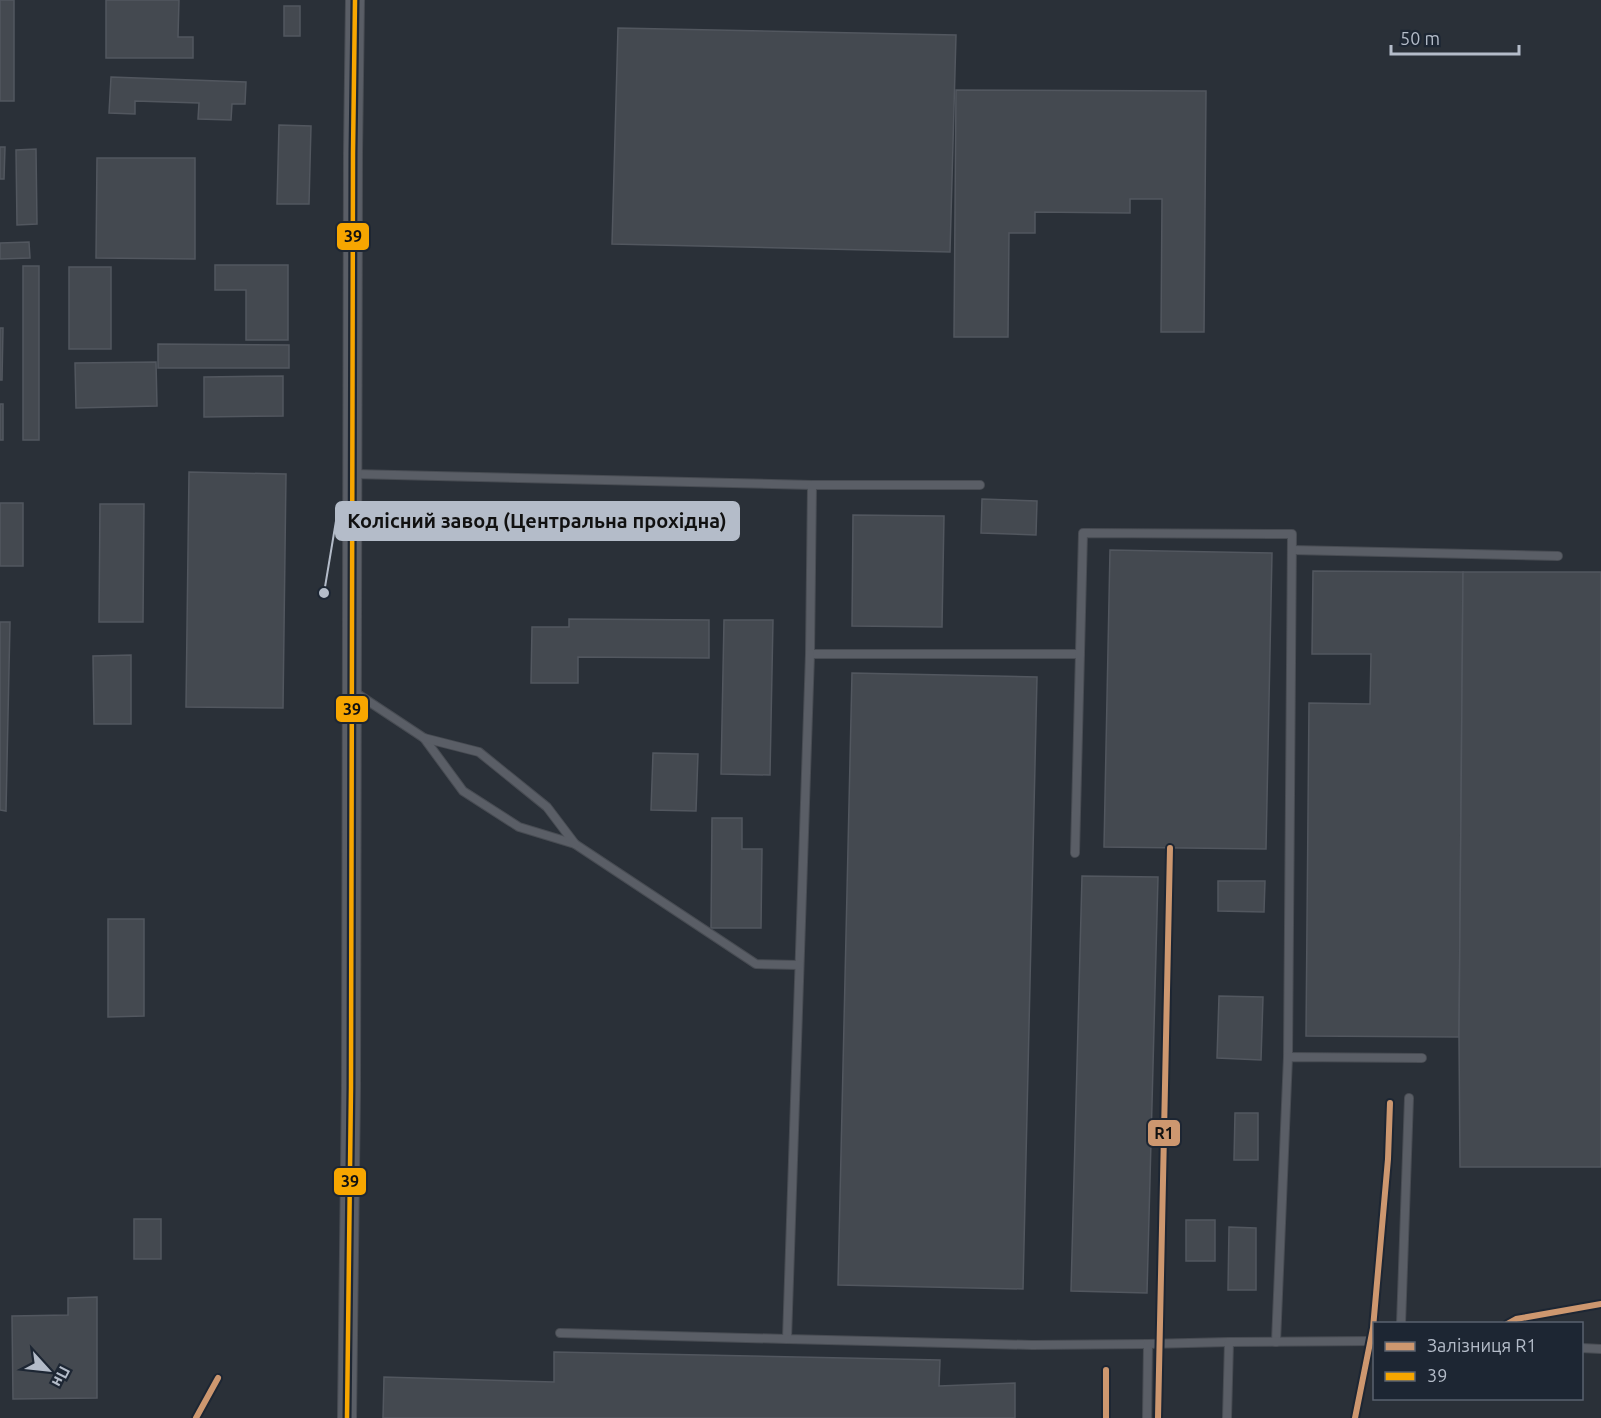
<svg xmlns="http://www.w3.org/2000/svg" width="1601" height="1418" viewBox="0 0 1601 1418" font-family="Ubuntu,sans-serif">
  <rect width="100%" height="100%" fill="#2a3038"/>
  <!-- building -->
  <g fill="#444950" stroke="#52575f" stroke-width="1.5">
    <rect x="0" y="0" width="14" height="101"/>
    <path d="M106,0H179L178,37H193V58H106Z"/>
    <rect x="284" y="6" width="16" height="30"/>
    <path d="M618,28L956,35L950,252L612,244Z"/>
    <path d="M111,77L246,82L245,104H232L231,120L198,119L199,103L135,101V114L109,113Z"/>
    <path d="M956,90L1206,91L1204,332H1161L1162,199H1130V213L1035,212V233H1009L1008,337H954Z"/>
    <path d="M279,125L311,126L309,204H277Z"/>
    <path d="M0,147H5L4,179H0Z"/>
    <path d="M36,149L37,224L17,225L16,150Z"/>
    <path d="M97,158H195V259L96,258Z"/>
    <path d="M29,242L30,258L0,259V243Z"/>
    <path d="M215,265H288V340H246V290H215Z"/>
    <rect x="23" y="266" width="16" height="174"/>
    <rect x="69" y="267" width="42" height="82"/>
    <path d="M0,328H3L2,380H0Z"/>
    <path d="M158,344L289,345V368H158Z"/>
    <path d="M156,362L157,406L76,408L75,363Z"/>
    <path d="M283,376V416L204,417V377Z"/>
    <rect x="0" y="404" width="3" height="36"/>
    <path d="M189,472L286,474L283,708L186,707Z"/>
    <path d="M982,499L1037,501L1036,535L981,533Z"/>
    <rect x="0" y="503" width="23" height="63"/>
    <path d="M100,504H144L143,622H99Z"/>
    <path d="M853,515L944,516L942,627L852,626Z"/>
    <path d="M1110,550L1272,553L1266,849L1104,847Z"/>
    <path d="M1313,571L1463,572L1459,1037L1306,1036L1309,703L1370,704L1371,654H1312Z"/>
    <path d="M1463,572H1601V1167H1460L1459,1037Z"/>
    <path d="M569,619L709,620V658L578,657V683H531L532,627H569Z"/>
    <path d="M724,620H773L770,775L721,774Z"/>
    <path d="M0,622H10L6,811L0,810Z"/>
    <path d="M131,655V724H94L93,656Z"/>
    <path d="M852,673L1037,677L1023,1289L838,1285Z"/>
    <path d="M653,753L698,754L696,811L651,810Z"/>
    <path d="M712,818H742V849H762L761,928H711Z"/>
    <path d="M1082,876L1158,877L1147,1293L1071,1291Z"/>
    <path d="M1218,881H1265L1264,912L1218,911Z"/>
    <path d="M108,919H144V1016L108,1017Z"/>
    <path d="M1219,996L1263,997L1261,1060L1217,1058Z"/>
    <path d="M1235,1113H1258V1160H1234Z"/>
    <rect x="134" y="1219" width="27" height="40"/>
    <rect x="1186" y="1220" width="29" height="41"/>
    <path d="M1229,1227L1256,1228V1290H1228Z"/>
    <path d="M97,1297V1398L13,1399L12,1316L68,1315V1298Z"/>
    <path d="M554,1352L940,1360L939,1386L1015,1383V1418H383L384,1377L554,1382Z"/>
  </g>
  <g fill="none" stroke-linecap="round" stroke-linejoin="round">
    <defs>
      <g id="service">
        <path d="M353,474L812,485"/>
        <path d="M980,485H812L810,654H1080"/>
        <path d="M1292,550L1558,556"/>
        <path d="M810,654L787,1339L1032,1345L1148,1344"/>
        <path d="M353,691L424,738L463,791L519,827L575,844L756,964L799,965"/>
        <path d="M424,738L479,752L547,807L575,844"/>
        <path d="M1075,853L1083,533L1292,534L1288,1057"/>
        <path d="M1401,1324L1409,1098"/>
        <path d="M560,1333L787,1339"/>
        <path d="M1276,1342L1288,1057L1422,1058"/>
        <path d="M1582,1348L1601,1349"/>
        <path d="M1147,1418L1148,1344L1229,1342"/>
        <path d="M1227,1418L1229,1342L1374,1341"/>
      </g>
      <path id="tertiary" d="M347,1418L351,1087L353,153L355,0"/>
    </defs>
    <!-- service casing -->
    <use href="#service" stroke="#484c53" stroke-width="10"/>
    <!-- tertiary casing -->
    <use href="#tertiary" stroke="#484c53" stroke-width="20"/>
    <!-- service -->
    <use href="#service" stroke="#5a5e66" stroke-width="8"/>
    <!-- tertiary -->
    <use href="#tertiary" stroke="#5a5e66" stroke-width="18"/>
    <defs>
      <path id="bus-1" d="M347,1418L351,1087L353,153L355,0"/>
    </defs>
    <!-- bus-1 casing -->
    <use href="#bus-1" stroke="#1d2633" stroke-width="9"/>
    <!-- bus-1 -->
    <use href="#bus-1" stroke="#f7a600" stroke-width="4.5"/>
    <defs>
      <g id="rail-1">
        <path d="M1507,1324L1516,1319L1601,1304"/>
        <path d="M196,1418L218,1378"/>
        <path d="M1106,1418V1370"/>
        <path d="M1158,1418L1170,848"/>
        <path d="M1355,1418L1373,1328L1388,1159L1390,1103"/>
      </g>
    </defs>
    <!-- rail-1 casing -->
    <use href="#rail-1" stroke="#1d2633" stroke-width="10"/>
    <!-- rail-1 -->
    <use href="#rail-1" stroke="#cd976f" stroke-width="6"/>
  </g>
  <!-- callouts -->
  <path fill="none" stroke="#b4bcc9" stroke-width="2" d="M324 593L336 521"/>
  <circle fill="#b4bcc9" stroke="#1d2633" stroke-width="2" cx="324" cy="593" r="6"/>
  <rect fill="#b4bcc9" stroke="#b4bcc9" stroke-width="2" x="336" y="502" width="403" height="38" rx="6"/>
  <g font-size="20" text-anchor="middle" font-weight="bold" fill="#111">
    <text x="537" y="528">Колісний завод (Центральна прохідна)</text>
  </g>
  <g stroke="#1d2633" stroke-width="2">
    <rect x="336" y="222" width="34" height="29" rx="6" fill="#f7a600"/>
    <rect x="335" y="695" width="34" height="28" rx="6" fill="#f7a600"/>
    <rect x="1147" y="1119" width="34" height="28" rx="6" fill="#cd976f"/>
    <rect x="333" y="1167" width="34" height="29" rx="6" fill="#f7a600"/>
  </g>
  <g font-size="16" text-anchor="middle" font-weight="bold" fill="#111">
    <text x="353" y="242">39</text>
    <text x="352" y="715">39</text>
    <text x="1164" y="1139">R1</text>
    <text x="350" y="1187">39</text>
  </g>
  <!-- legend -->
  <rect x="1373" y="1322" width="210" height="78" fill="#1d2633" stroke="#59626f" stroke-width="1.5"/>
  <rect x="1385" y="1342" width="30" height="9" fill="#cd976f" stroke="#59626f" stroke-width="1.5"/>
  <text x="1427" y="1352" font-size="18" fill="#b4bcc9">Залізниця R1</text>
  <rect x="1385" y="1372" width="30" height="9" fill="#f7a600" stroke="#59626f" stroke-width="1.5"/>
  <text x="1427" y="1382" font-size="18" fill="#b4bcc9">39</text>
  <!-- north arrow -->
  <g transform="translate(48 1370) rotate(117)" stroke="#1d2633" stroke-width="4.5" paint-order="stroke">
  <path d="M0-4.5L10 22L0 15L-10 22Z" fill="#b4bcc9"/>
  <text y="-9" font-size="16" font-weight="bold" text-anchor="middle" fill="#b4bcc9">Пн</text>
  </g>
  <!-- scale -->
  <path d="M1391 45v9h128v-9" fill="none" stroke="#b4bcc9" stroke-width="3"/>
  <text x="1400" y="45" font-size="18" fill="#b4bcc9" stroke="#1d2633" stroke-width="4.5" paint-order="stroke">50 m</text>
</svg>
